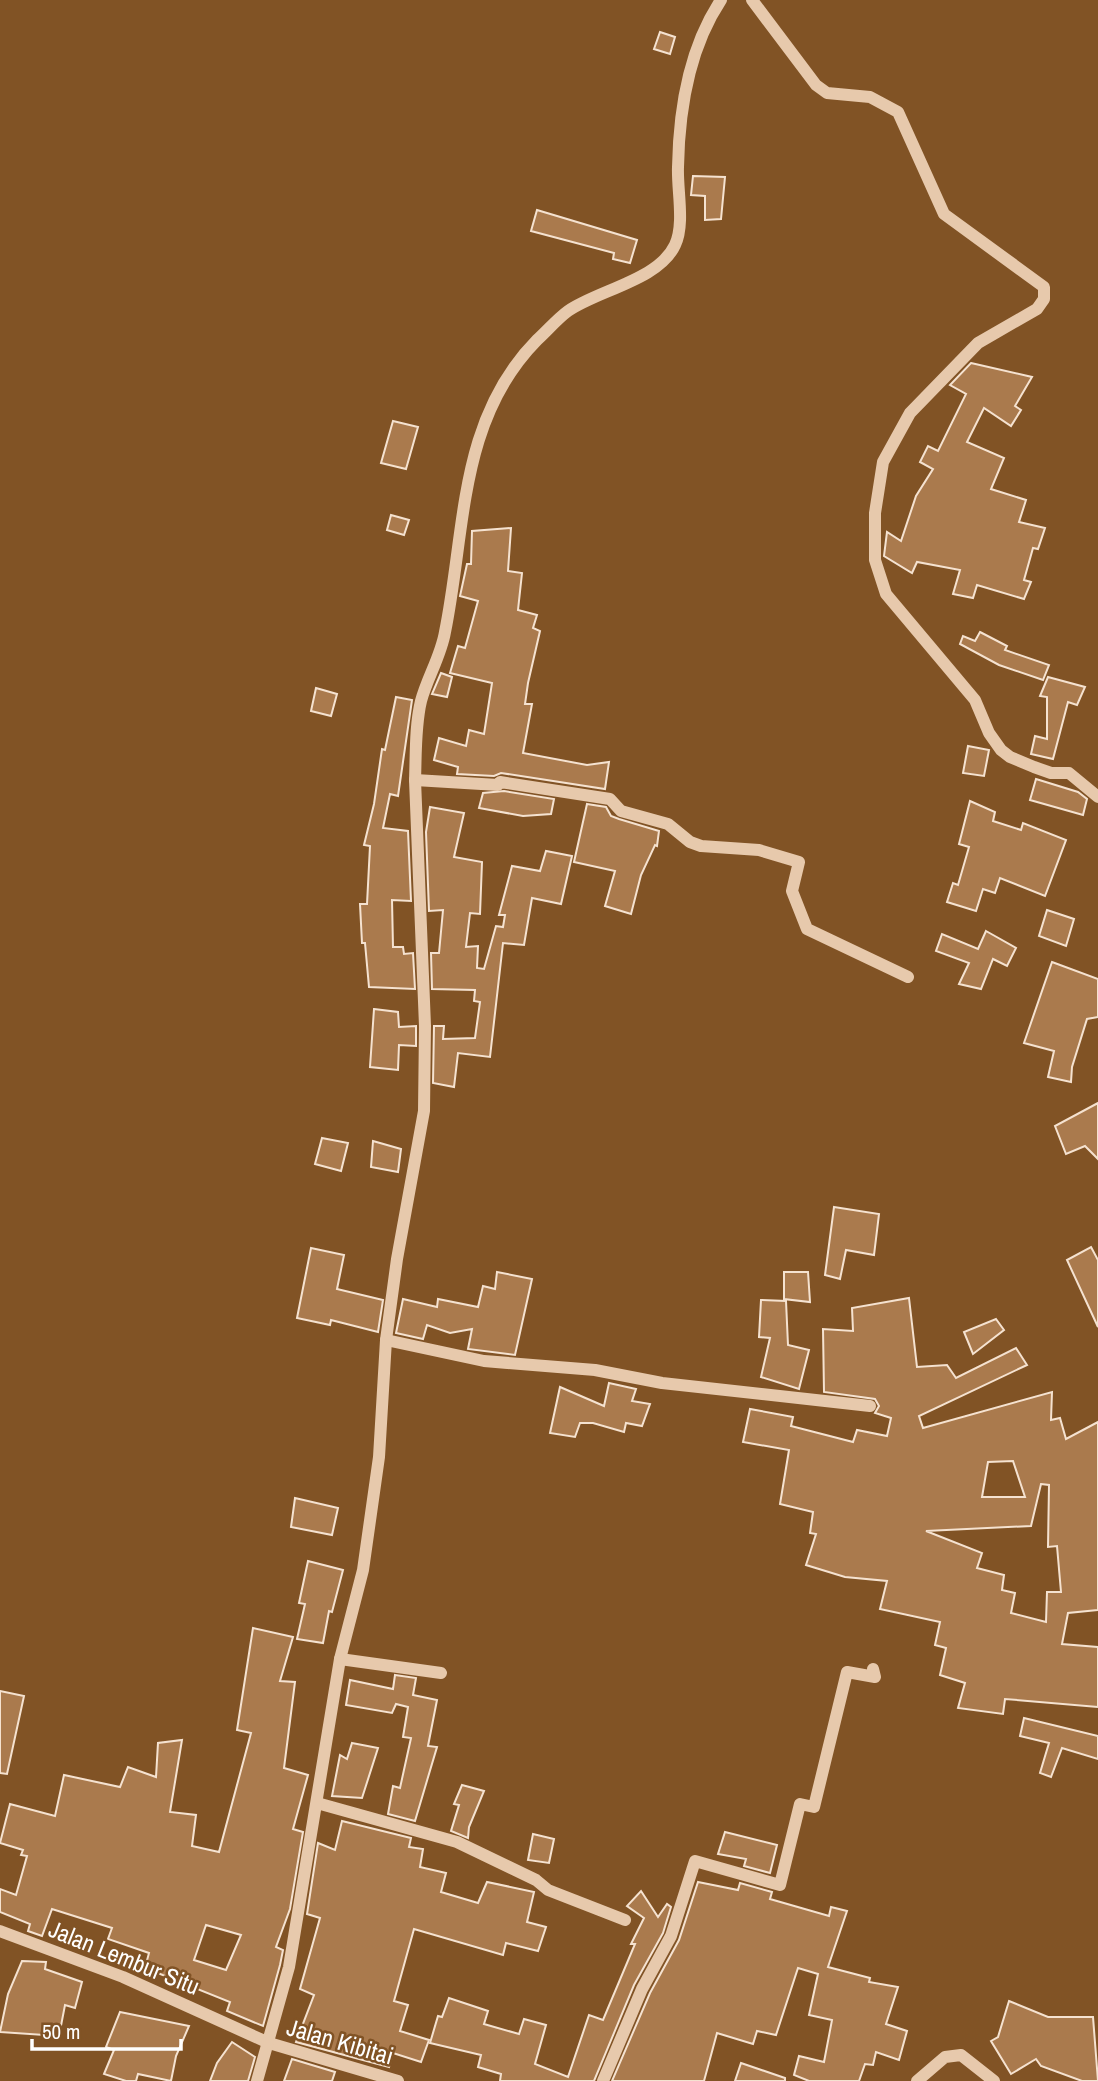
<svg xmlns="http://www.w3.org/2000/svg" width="1098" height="2081" viewBox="0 0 1098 2081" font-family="'Archivo Narrow',sans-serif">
  <rect width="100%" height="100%" fill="#815325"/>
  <!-- building -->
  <g fill="#aa7a4d" stroke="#f5e2d0" stroke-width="2" fill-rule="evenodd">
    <path d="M660,32L675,37L670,54L654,49Z"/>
    <path d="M693,176L725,177L721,219L705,220V196L691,195Z"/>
    <path d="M537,210L637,240L630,263L613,259L614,253L531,231Z"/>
    <path d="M971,363L1032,377L1015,406L1021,410L1011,426L984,408L967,442L1004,458L991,489L1026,500L1019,522L1045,528L1038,549L1033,548L1024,580L1031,582L1024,599L977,585L973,598L953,594L960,570L917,562L912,573L884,556L887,532L901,541L916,496L933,469L920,462L928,446L938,451L966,394L950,385Z"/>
    <path d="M393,421L418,427L406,469L381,463Z"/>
    <path d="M391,515L409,520L404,535L387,530Z"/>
    <path d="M511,528L508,571L522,573L518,610L537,615L533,628L540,631L528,683L525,704H532L523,753L587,765L609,762L605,789L501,773L494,776L457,774L458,767L434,760L439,738L466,746L469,730L484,734L492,683L450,673L458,646L465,648L478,601L460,596L467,564H471L472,531Z"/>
    <path d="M980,632L1007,646L1005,650L1049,665L1043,680L999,665L960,644L963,636L975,641Z"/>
    <path d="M441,673L452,677L447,697L432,694Z"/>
    <path d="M1048,677L1085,687L1077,705L1068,702L1053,759L1031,754L1035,736L1047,739V697L1040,696Z"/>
    <path d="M316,688L337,694L331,716L311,711Z"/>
    <path d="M396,697L412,700L398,796L390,794L383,828L408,831L411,901L392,900L393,947H403L404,954L413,953L415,989L369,987L365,943H362L360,904H367L370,846L364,845L374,804L382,749L385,750Z"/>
    <path d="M968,746L989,750L984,776L963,773Z"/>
    <path d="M1036,779L1078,792L1087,799L1083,815L1030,800Z"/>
    <path d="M504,791L554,799L551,814L523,816L479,808L483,793Z"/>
    <path d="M970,801L995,812L993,821L1021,830L1023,823L1066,840L1045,896L1000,878L995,893L983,889L976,911L947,902L953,883L958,885L969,847L959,844Z"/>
    <path d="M587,804L606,807L611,816L619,819L659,831L657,846L655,845L641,875L631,914L605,906L615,871L574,862Z"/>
    <path d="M430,807L464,813L454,857L482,862L480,914L470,913L466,947L478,946L477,968L484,969L496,926L503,927L505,915H499L512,866L540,871L546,851L572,856L561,904L532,898L524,945L503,943L490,1057L458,1053L454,1087L433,1083L434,1026H444L443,1039L475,1038L480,1002L474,1001L475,990L432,989L431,953H439L443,910L429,911L426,832Z"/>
    <path d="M1047,910L1074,919L1066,946L1039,936Z"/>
    <path d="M986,931L1016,948L1007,966L993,959L981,989L959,984L969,963L936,951L942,934L978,949Z"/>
    <path d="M1052,962L1098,979V1017L1087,1019L1072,1067L1071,1082L1048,1077L1054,1051L1024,1043Z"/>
    <path d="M374,1009L398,1012L399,1027L416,1026V1046L399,1045L398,1070L370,1067Z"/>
    <path d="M1098,1103V1159L1085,1146L1066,1154L1055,1126Z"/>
    <path d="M322,1138L348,1143L341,1171L315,1164Z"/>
    <path d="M373,1141L401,1149L398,1172L371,1167Z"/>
    <path d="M834,1207L879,1214L874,1255L846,1250L840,1279L825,1275Z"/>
    <path d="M1091,1247L1098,1260V1327L1067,1260Z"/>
    <path d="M311,1248L344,1255L337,1289L383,1300L378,1332L331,1320L330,1325L297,1318Z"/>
    <path d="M497,1272L532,1279L515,1355L468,1349L472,1329L450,1333L427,1325L423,1339L396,1333L403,1299L437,1307L438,1299L478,1307L483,1286L495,1289Z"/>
    <path d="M784,1272H808L810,1302L784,1299Z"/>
    <path d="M909,1298L917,1367L947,1365L956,1378L1016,1348L1027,1365L919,1416L923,1428L1052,1392L1051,1420L1060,1418L1066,1439L1098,1422V1610L1068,1613L1062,1644L1098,1647V1707L1005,1699L1003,1714L958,1708L965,1683L940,1675L946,1648L935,1645L940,1622L880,1609L887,1581L845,1577L806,1565L816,1534L810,1533L813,1512L780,1504L789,1450L743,1442L750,1409L793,1417L791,1426L853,1442L857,1430L887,1436L891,1418L875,1413L879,1406L875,1399L824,1392L823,1329L853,1331L852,1308ZM1013,1461L1025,1497H982L988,1462ZM1041,1484L1049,1485L1048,1547L1057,1546L1061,1592H1047L1046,1622L1011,1613L1015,1593L1002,1590L1004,1575L977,1568L982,1553L926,1531L1031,1526Z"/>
    <path d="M761,1300L786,1301L788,1345L809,1350L799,1389L761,1377L770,1338L759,1337Z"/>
    <path d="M996,1319L1004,1330L973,1354L964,1332Z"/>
    <path d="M609,1383L636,1389L632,1401L650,1404L642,1426L626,1423L624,1432L593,1423H580L575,1437L550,1433L560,1387L604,1406Z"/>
    <path d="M295,1498L338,1508L332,1535L291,1527Z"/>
    <path d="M308,1561L343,1570L332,1612L329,1611L323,1643L297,1639L305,1604L299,1603Z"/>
    <path d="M253,1628L293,1637L280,1681L295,1682L284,1768L308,1775L293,1829L303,1832L290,1909L276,1947L283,1950L280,1965L263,2026L227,2011L230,2002L145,1968L149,1953L108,1939L112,1928L52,1909L42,1936L28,1931L30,1924L0,1912V1889L16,1895L27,1856L21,1855L23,1850L0,1843L10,1804L55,1816L64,1775L120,1787L128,1767L156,1777L158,1743L182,1740L170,1812L196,1815L192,1846L219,1852L251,1733L237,1730ZM206,1925L241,1935L226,1970L194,1960Z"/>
    <path d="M395,1675L416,1678L413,1695L437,1700L428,1746L437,1747L415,1821L388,1814L393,1786L400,1788L411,1738L403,1737L408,1707L396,1704L392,1713L346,1705L350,1680L393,1689Z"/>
    <path d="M0,1691L24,1696L7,1774L0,1773Z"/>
    <path d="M1024,1718L1098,1736V1759L1062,1748L1051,1777L1040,1773L1049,1743L1020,1736Z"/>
    <path d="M352,1743L378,1748L362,1798L332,1796L340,1755L347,1759Z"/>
    <path d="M462,1785L484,1791L469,1827L468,1838L451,1831L459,1805L454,1804Z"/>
    <path d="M342,1821L411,1838L409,1847L423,1849L420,1867L446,1873L441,1892L478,1903L487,1882L534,1892L527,1922L546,1927L538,1951L506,1943L503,1955L414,1929L394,2001L408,2005L400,2031L429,2040L421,2062L393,2053L389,2067L296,2042L314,1995L300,1989L320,1918L307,1914L318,1843L335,1850Z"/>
    <path d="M725,1832L777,1845L770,1873L744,1866L746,1859L718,1854Z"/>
    <path d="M533,1834L554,1839L549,1863L528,1860Z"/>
    <path d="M698,1882L738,1890L740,1883L772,1892L770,1899L829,1916L831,1907L847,1911L828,1967L870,1978L869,1982L898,1987L886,2024L907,2031L899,2060L876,2052L873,2065L865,2064L859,2081H809L794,2075L799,2056L824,2062L832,2020L809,2015L818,1974L798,1968L776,2035L757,2031L753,2044L717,2033L704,2081H612L650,1993L679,1940Z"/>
    <path d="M641,1891L658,1917L667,1904L671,1907L663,1933L634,1985L594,2081H500L501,2074L478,2067L481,2055L430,2043L438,2016L442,2017L449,1998L488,2011L484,2024L519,2034L524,2019L546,2025L535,2064L568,2077L589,2015L603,2020L635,1944H631L644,1918L627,1906Z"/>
    <path d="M22,1961L46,1962L45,1969L82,1982L75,2008L65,2005L59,2036L0,2032L8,1994Z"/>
    <path d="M1009,2001L1048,2017H1093L1098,2081H1082L1041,2066L1036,2059L1011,2074L991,2041L998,2037Z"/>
    <path d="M120,2012L189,2026L176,2056L171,2081L138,2074L136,2081H126L104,2074L114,2050L106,2047Z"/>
    <path d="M232,2042L255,2057L248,2081H210L217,2063Z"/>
    <path d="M292,2059L335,2072L332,2081H284Z"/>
    <path d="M741,2063L785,2078V2081H735Z"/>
  </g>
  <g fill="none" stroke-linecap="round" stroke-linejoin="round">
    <!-- minor -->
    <g stroke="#e7c9ac" stroke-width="12">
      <path d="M752,0L816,85L827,93L870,97L898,112L944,214L1044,287V299L1037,309L978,343L910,413L883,462L875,513V560L886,594L975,700L989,733L1001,750L1010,757L1034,767L1051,773H1069L1098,797"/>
      <path d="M415,780L498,785L500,782L610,799L621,811L668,824L690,842L701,846L759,850L799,862L792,891L807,929L908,977"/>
      <path d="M386,1340L484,1361L595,1370L662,1383L870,1406"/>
      <path d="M340,1659L441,1673"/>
      <path d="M317,1803L457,1842L536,1880L548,1890L625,1920"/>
      <path d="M0,1931L123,1977L269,2043L398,2081"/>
      <path d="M257,2081L289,1967L340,1659L363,1570L379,1457L386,1340L397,1259L424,1111L425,1026L415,780C416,755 415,726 421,701C427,678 441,656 445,632C466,529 458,420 537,340C547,331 557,319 568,311C598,290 659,280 675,245C685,224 677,190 678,167C679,110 689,48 721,0"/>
      <path d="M603,2081L642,1989L671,1936L695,1861L780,1885L800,1804L814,1807L847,1672L875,1677L873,1669"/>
      <path d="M917,2081L945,2057L961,2055L994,2081"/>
    </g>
  </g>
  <g text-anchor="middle" stroke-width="5" stroke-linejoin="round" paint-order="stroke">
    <!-- street labels -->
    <g font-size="24" fill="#fff" stroke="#815325">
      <text transform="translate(124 1958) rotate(22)" y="8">Jalan Lembur Situ</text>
      <text transform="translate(340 2042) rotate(16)" y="8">Jalan Kibitai</text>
    </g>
  </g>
  <!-- scale -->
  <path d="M32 2039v10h149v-10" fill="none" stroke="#ffffff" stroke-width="3.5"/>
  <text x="42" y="2039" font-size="21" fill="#ffffff" stroke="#815325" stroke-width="5" paint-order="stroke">50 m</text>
</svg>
